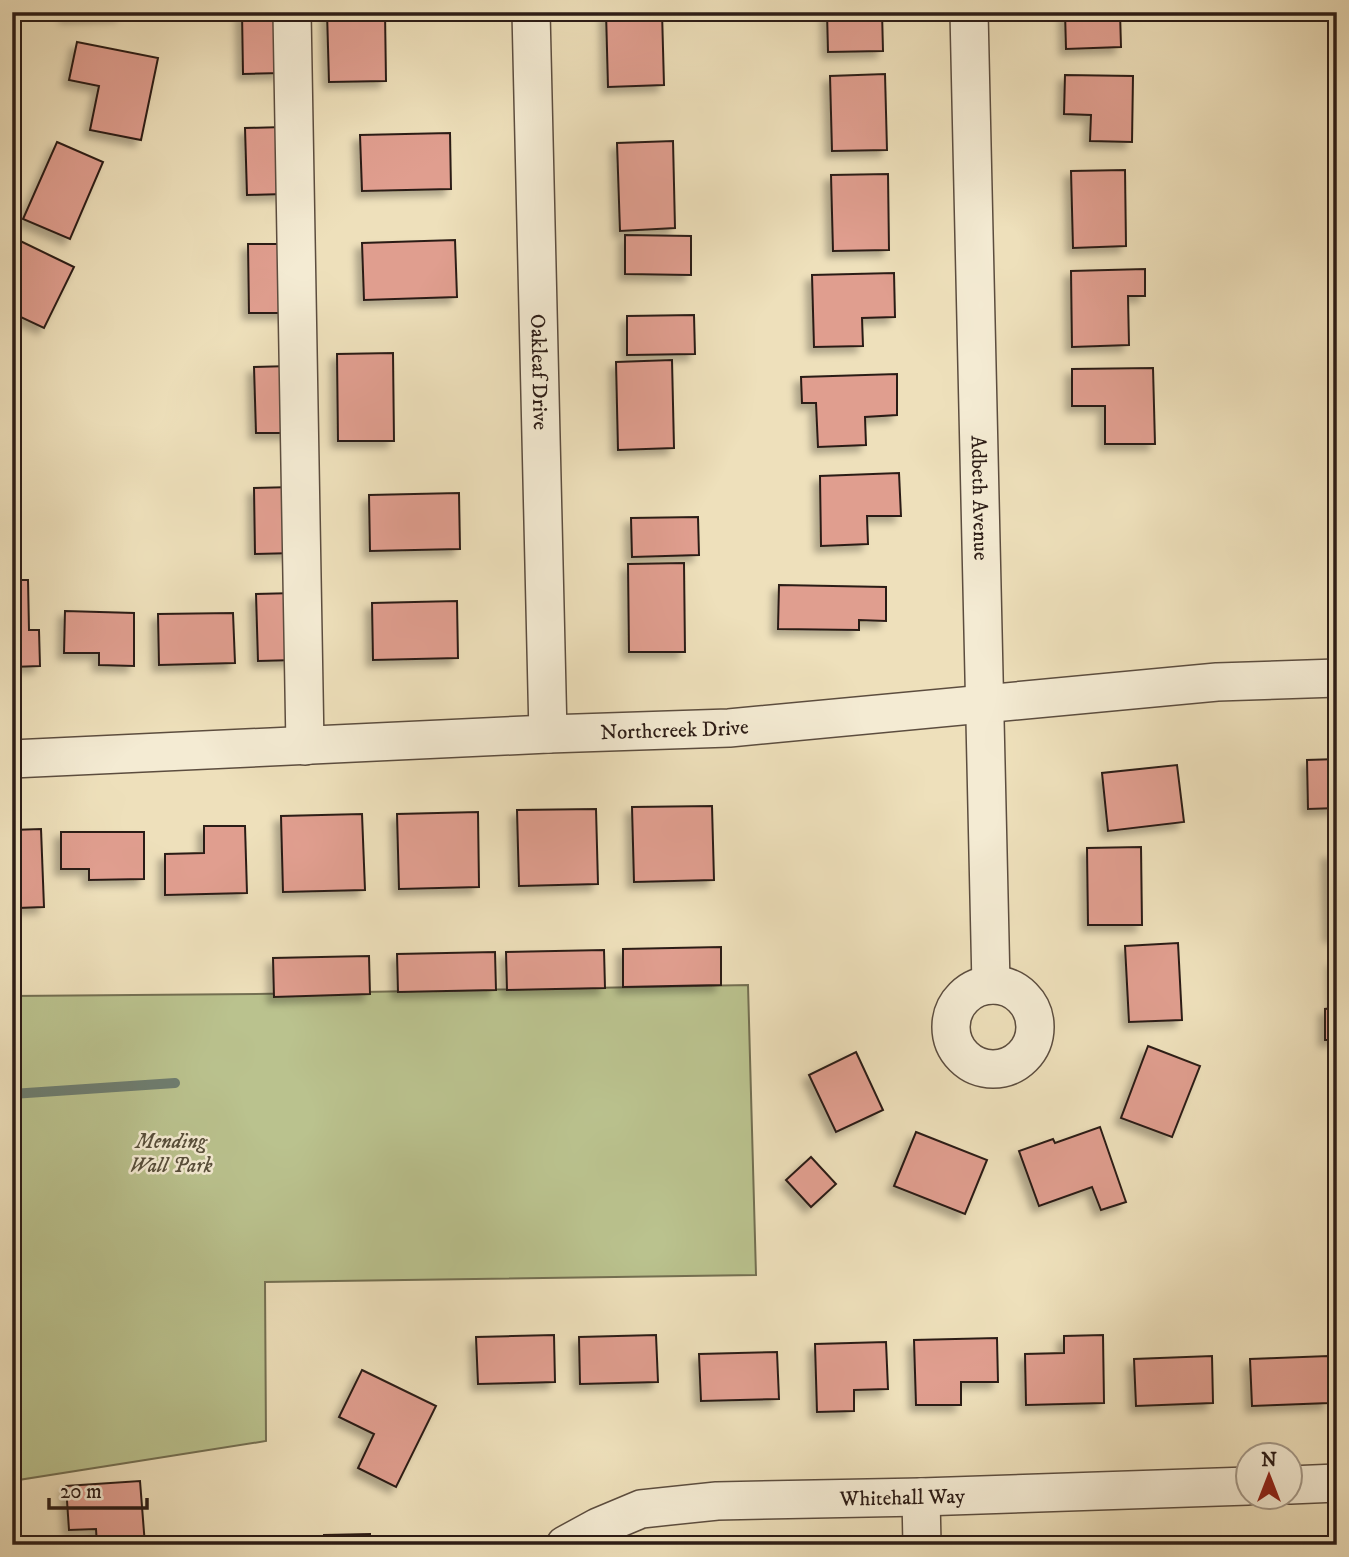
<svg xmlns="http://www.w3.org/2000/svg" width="1349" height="1557" viewBox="0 0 1349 1557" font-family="'IM FELL DW Pica',serif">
  <defs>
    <filter id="shadow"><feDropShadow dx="-6" dy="6" stdDeviation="3.5" flood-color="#0004"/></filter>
  </defs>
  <rect width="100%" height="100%" fill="#eee0bb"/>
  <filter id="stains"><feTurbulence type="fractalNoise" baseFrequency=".00286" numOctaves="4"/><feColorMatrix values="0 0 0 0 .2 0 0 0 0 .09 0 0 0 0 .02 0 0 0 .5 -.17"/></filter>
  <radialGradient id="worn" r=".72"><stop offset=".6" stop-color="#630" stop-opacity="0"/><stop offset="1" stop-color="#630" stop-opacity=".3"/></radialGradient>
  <!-- green -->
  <path fill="#bac28e" stroke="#736f52" stroke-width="2" d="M748,985L756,1275L265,1282L266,1441L12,1481V996L256,994Z"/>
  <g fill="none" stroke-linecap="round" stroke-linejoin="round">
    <!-- stream -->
    <path stroke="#6e7d70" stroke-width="10" d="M12,1094L175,1083"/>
  </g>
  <!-- building -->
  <g fill="#e09e8f" stroke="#2c1c16" stroke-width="2" filter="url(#shadow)">
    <path d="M65,12H122V15L66,17Z"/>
    <path d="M242,12H281L282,73L243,74Z"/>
    <path d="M327,12H385L386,81L329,82Z"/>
    <path d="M606,12H662L664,85L608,87Z"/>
    <path d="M827,12H882L883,51L828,52Z"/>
    <path d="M1065,12H1120L1121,47L1066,49Z"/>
    <path d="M77,42L158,58L141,140L90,130L99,86L69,80Z"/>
    <path d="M885,74L887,150L832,151L830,76Z"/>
    <path d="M1065,75L1133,76L1132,142L1090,141L1091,115L1064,114Z"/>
    <path d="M284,127L285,194L247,195L245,128Z"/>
    <path d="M450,133L451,189L362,191L360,135Z"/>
    <path d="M673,141L675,228L620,231L617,143Z"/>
    <path d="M57,142L103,162L70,239L23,219Z"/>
    <path d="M1125,170L1126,246L1073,248L1071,171Z"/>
    <path d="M888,174L889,250L833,251L831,175Z"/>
    <path d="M625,235L691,236V275L625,274Z"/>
    <path d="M12,237L74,267L44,328L12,313L14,275L12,274Z"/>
    <path d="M455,240L457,297L364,300L362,243Z"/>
    <path d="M248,244H287L289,313H249Z"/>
    <path d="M1145,269V296H1128L1129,345L1072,347L1071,271Z"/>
    <path d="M894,273L895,317L862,318L863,346L814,347L812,275Z"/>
    <path d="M694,315L695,354L627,355V316Z"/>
    <path d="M393,353L394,441H338L337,354Z"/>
    <path d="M672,360L674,448L618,450L616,362Z"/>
    <path d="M290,366L292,433H256L254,367Z"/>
    <path d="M1153,368L1155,444H1105V406H1072V369Z"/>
    <path d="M897,374V415L865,417L866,445L818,447L816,403H802L801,377Z"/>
    <path d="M899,473L901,516H867L868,544L821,546L820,476Z"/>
    <path d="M293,487L295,553L255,554L254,488Z"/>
    <path d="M459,493L460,549L370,551L369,495Z"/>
    <path d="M698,517L699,555L632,557L631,518Z"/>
    <path d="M684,563L685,652H629L628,564Z"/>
    <path d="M12,580H28L29,630H39L40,666L12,667Z"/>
    <path d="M779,585L886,587V621L859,620V630L778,629Z"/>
    <path d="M295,593L296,660L258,661L256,594Z"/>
    <path d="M457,601L458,658L373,660L372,603Z"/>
    <path d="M65,611L134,613V666L99,665V653H64Z"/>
    <path d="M233,613L235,663L159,665L158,614Z"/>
    <path d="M1337,759V808L1308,809L1307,760Z"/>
    <path d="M1177,765L1184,822L1108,831L1102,773Z"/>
    <path d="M712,806L714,880L634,882L632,807Z"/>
    <path d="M596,809L598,884L519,886L517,810Z"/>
    <path d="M478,812L479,887L399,889L397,814Z"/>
    <path d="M362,814L365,890L283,892L281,816Z"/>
    <path d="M204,826H245L247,893L165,895V854L204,853Z"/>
    <path d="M41,829L44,907L18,908L19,929L12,930V830Z"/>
    <path d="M61,832H144V879L89,880V869H61Z"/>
    <path d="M1141,847L1142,925H1088L1087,848Z"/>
    <path d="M1328,853H1337V936H1330Z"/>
    <path d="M1178,943L1182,1020L1129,1022L1125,946Z"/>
    <path d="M721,947V985L623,987V949Z"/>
    <path d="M604,950L605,988L507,990L506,952Z"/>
    <path d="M495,952L496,990L398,992L397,954Z"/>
    <path d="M369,956L370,994L274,997L273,958Z"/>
    <path d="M1333,961H1337V1040H1325V1009L1334,1008Z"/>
    <path d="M1148,1046L1200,1066L1172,1137L1121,1118Z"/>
    <path d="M856,1052L883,1110L836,1132L809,1075Z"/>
    <path d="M1100,1127L1126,1202L1101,1210L1092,1187L1039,1206L1019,1151L1053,1139L1055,1143Z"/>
    <path d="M916,1132L987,1160L965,1214L894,1186Z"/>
    <path d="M811,1157L836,1184L811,1207L786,1180Z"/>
    <path d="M554,1335L555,1382L478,1384L476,1337Z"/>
    <path d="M656,1335L658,1382L580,1384L579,1337Z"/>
    <path d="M1103,1335L1104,1403L1026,1405L1025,1354L1064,1353V1336Z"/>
    <path d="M997,1338L998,1382H961V1405H916L914,1340Z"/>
    <path d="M886,1342L888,1389L854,1390V1411L817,1412L815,1344Z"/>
    <path d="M777,1352L779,1399L701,1401L699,1354Z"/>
    <path d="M1212,1356L1213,1403L1136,1406L1134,1359Z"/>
    <path d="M1328,1356L1329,1403L1252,1406L1250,1359Z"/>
    <path d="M362,1370L436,1406L396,1487L358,1468L374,1434L339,1417Z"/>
    <path d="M140,1481L145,1545H97L96,1529L69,1530L66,1486Z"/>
    <path d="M370,1534V1545H324V1535Z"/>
  </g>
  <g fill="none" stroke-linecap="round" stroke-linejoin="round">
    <defs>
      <g id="street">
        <path d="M292,12L305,746"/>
        <path id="s1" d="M531,12L548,734"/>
        <path id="s2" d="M969,12L991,985"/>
        <path id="s3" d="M12,759L548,734L729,728L1217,682L1337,678"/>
        <circle cx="993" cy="1027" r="42"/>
        <path d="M1290,1485L1337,1483"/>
        <path d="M921,1497L922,1545"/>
        <path id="s4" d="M565,1545L598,1527L641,1509L717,1501L921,1497L1248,1486"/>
      </g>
    </defs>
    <!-- street casing -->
    <use href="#street" stroke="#5c4d3f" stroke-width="40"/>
    <!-- street -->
    <use href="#street" stroke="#f4ebd3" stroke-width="37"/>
  </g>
  <g text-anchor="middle" stroke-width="5" stroke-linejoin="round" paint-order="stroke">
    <!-- street labels -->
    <g font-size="21" fill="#2c1c16" stroke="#f4ebd3">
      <text dy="7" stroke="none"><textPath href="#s1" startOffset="360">Oakleaf Drive</textPath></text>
      <text dy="7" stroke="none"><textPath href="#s2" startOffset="486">Adbeth Avenue</textPath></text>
      <text dy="7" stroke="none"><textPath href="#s3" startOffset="663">Northcreek Drive</textPath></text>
      <text dy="7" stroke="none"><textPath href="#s4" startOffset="346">Whitehall Way</textPath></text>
    </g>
    <!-- park labels -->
    <g font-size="21" font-style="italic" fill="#574e3a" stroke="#f4ebd3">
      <text x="171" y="1148">Mending<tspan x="171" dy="24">Wall Park</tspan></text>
    </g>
  </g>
  <!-- margin -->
  <rect width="1349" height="1557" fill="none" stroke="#eee0bb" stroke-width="42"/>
  <rect x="14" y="14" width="1321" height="1529" fill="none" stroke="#2c1c16" stroke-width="3.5"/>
  <rect x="21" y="21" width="1307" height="1515" fill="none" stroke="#2c1c16" stroke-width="2"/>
  <!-- north arrow -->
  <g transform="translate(1269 1476)"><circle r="33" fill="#f4ebd3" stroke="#a49887" stroke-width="2"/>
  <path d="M0-5L12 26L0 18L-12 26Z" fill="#8f2418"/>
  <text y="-10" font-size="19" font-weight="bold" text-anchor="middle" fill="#2c1c16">N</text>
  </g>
  <!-- scale -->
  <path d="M49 1498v10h98v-10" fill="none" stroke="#2c1c16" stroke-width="3.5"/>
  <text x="60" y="1498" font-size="21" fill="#2c1c16" stroke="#f4ebd3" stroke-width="5" paint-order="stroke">20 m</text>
  <rect width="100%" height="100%" filter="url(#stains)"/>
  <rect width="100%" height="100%" fill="url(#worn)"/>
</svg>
